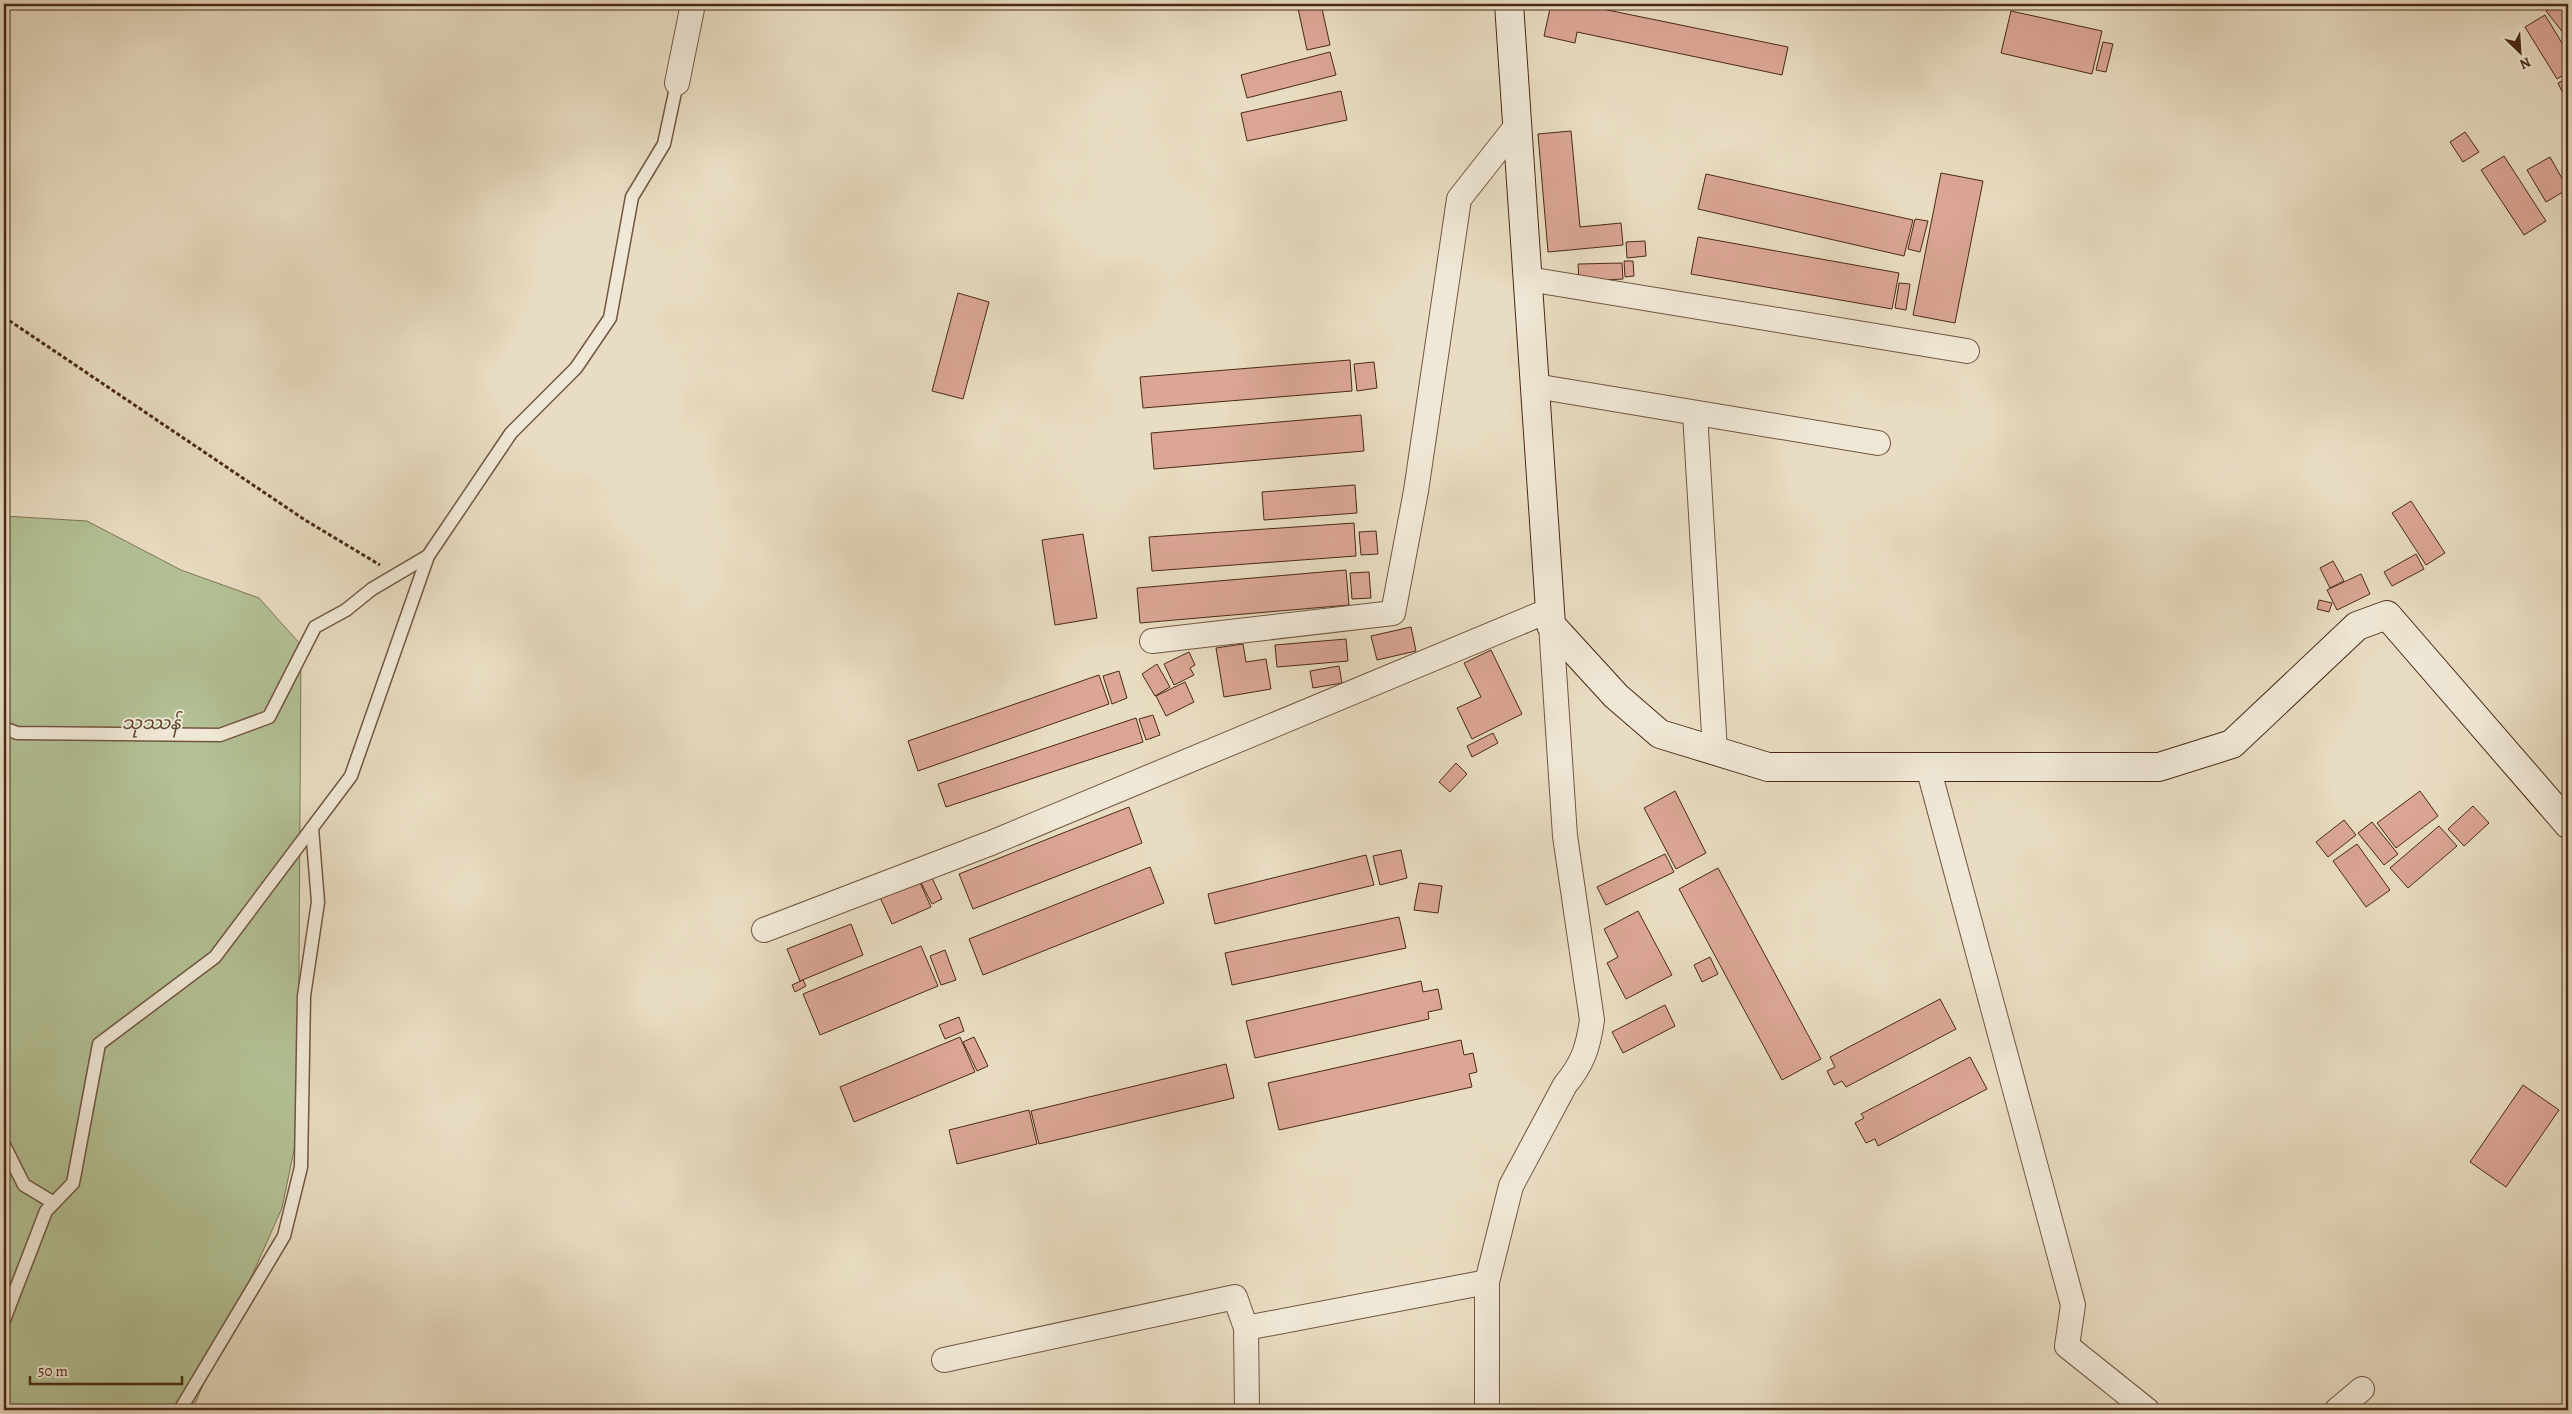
<svg xmlns="http://www.w3.org/2000/svg" width="2572" height="1414" viewBox="0 0 2572 1414" font-family="Alegreya,'Noto Sans Myanmar',serif">
  <rect width="100%" height="100%" fill="#e8dcc2"/>
  <filter id="stains"><feTurbulence type="fractalNoise" baseFrequency=".004" numOctaves="4"/><feColorMatrix values="0 0 0 0 .2 0 0 0 0 .09 0 0 0 0 .02 0 0 0 .5 -.17"/></filter>
  <radialGradient id="worn" r=".72"><stop offset=".6" stop-color="#630" stop-opacity="0"/><stop offset="1" stop-color="#630" stop-opacity=".3"/></radialGradient>
  <!-- green -->
  <path fill="#b3c195" stroke="#7e7555" d="M4,516L87,521L181,570L259,598L301,645L298,1131L282,1208L192,1410H4Z"/>
  <!-- building -->
  <g fill="#dba696" stroke="#4a2915">
    <path d="M1297,4H1321L1330,45L1307,50Z"/>
    <path d="M1551,4H1578L1788,47L1782,75L1577,32L1575,43L1544,36Z"/>
    <path d="M2556,4H2568V39L2546,11Z"/>
    <path d="M2011,11L2102,31L2092,74L2001,53Z"/>
    <path d="M2545,15L2568,53V72L2557,79L2525,27Z"/>
    <path d="M2103,42L2113,44L2106,72L2096,70Z"/>
    <path d="M1330,52L1336,75L1247,98L1241,75Z"/>
    <path d="M2568,78V104L2558,83Z"/>
    <path d="M1341,91L1347,120L1247,141L1241,113Z"/>
    <path d="M1571,131L1580,227L1621,223L1623,245L1548,252L1538,134Z"/>
    <path d="M2465,132L2479,152L2463,162L2450,142Z"/>
    <path d="M2504,156L2546,221L2524,235L2481,170Z"/>
    <path d="M2550,157L2568,189L2546,202L2527,170Z"/>
    <path d="M1941,173L1983,181L1955,323L1913,315Z"/>
    <path d="M1706,174L1913,220L1904,256L1698,209Z"/>
    <path d="M1915,219L1928,221L1920,252L1908,249Z"/>
    <path d="M1698,237L1899,273L1892,309L1691,274Z"/>
    <path d="M1645,241L1646,256L1627,258L1626,242Z"/>
    <path d="M1624,261H1633L1634,276L1625,277Z"/>
    <path d="M1622,263L1623,279L1579,281L1578,264Z"/>
    <path d="M1899,283L1910,284L1906,310L1895,308Z"/>
    <path d="M958,293L989,302L963,399L932,391Z"/>
    <path d="M1350,360L1352,391L1143,408L1140,377Z"/>
    <path d="M1374,362L1377,388L1357,391L1354,364Z"/>
    <path d="M1361,415L1364,451L1154,469L1151,433Z"/>
    <path d="M1355,485L1357,513L1264,520L1262,492Z"/>
    <path d="M2411,501L2445,553L2426,565L2392,513Z"/>
    <path d="M1354,523L1356,556L1152,571L1149,537Z"/>
    <path d="M1376,531L1378,554L1361,555L1359,532Z"/>
    <path d="M1083,534L1097,618L1055,625L1042,540Z"/>
    <path d="M2416,554L2424,569L2392,586L2384,572Z"/>
    <path d="M2333,561L2344,581L2330,588L2320,568Z"/>
    <path d="M1346,570L1349,605L1140,623L1137,588Z"/>
    <path d="M1369,572L1371,598L1352,599L1350,573Z"/>
    <path d="M2361,574L2370,594L2337,610L2327,590Z"/>
    <path d="M2319,600L2332,603L2329,612L2317,609Z"/>
    <path d="M1411,627L1416,651L1377,660L1371,636Z"/>
    <path d="M1346,639L1348,661L1277,667L1275,645Z"/>
    <path d="M1243,644L1246,662L1266,659L1271,689L1224,697L1216,648Z"/>
    <path d="M1491,650L1522,714L1472,739L1457,708L1481,697L1464,663Z"/>
    <path d="M1189,652L1195,665L1190,668L1194,675L1174,685L1164,664Z"/>
    <path d="M1157,664L1170,687L1155,696L1142,674Z"/>
    <path d="M1339,666L1342,683L1313,688L1310,671Z"/>
    <path d="M1119,671L1127,698L1112,704L1103,676Z"/>
    <path d="M1099,675L1109,704L918,771L908,741Z"/>
    <path d="M1185,682L1194,702L1166,716L1156,696Z"/>
    <path d="M1153,715L1160,735L1146,740L1139,719Z"/>
    <path d="M1136,718L1143,742L946,807L938,784Z"/>
    <path d="M1493,733L1498,743L1472,757L1467,746Z"/>
    <path d="M1456,763L1467,774L1450,792L1439,782Z"/>
    <path d="M1675,791L1706,853L1676,869L1644,808Z"/>
    <path d="M2420,791L2438,816L2396,848L2377,823Z"/>
    <path d="M2473,806L2489,823L2464,846L2448,829Z"/>
    <path d="M1129,807L1142,843L973,909L959,874Z"/>
    <path d="M2344,820L2356,835L2328,857L2316,842Z"/>
    <path d="M2372,822L2398,854L2384,865L2358,833Z"/>
    <path d="M2439,826L2457,846L2408,888L2390,868Z"/>
    <path d="M2357,844L2390,890L2366,907L2333,861Z"/>
    <path d="M1401,850L1407,878L1380,885L1373,856Z"/>
    <path d="M1665,854L1674,872L1606,905L1597,887Z"/>
    <path d="M1366,855L1374,885L1215,924L1208,894Z"/>
    <path d="M1150,867L1164,903L983,975L969,939Z"/>
    <path d="M1718,868L1821,1059L1782,1080L1679,889Z"/>
    <path d="M931,876L942,899L932,904L920,881Z"/>
    <path d="M918,878L931,907L892,924L879,895Z"/>
    <path d="M1419,883L1442,886L1438,913L1414,910Z"/>
    <path d="M1638,911L1672,975L1626,999L1607,963L1618,957L1604,929Z"/>
    <path d="M1399,917L1406,948L1232,985L1225,953Z"/>
    <path d="M851,924L863,955L800,981L787,949Z"/>
    <path d="M921,946L938,986L820,1035L803,994Z"/>
    <path d="M945,950L956,980L941,985L930,956Z"/>
    <path d="M1710,957L1718,974L1702,982L1694,965Z"/>
    <path d="M803,980L806,986L795,992L792,985Z"/>
    <path d="M1421,981L1423,992L1438,989L1442,1009L1428,1012L1429,1019L1255,1058L1246,1021Z"/>
    <path d="M1940,999L1956,1029L1846,1087L1842,1081L1834,1085L1827,1071L1835,1067L1830,1057Z"/>
    <path d="M1665,1005L1675,1026L1623,1053L1612,1032Z"/>
    <path d="M959,1017L964,1031L945,1039L939,1025Z"/>
    <path d="M960,1037L975,1072L854,1122L840,1087Z"/>
    <path d="M974,1037L988,1066L977,1071L963,1042Z"/>
    <path d="M1461,1040L1464,1055L1473,1053L1477,1072L1469,1074L1472,1087L1279,1130L1268,1083Z"/>
    <path d="M1970,1057L1987,1089L1878,1146L1875,1139L1866,1143L1855,1123L1864,1118L1861,1114Z"/>
    <path d="M1226,1064L1234,1098L1039,1144L1031,1111Z"/>
    <path d="M2523,1085L2559,1110L2506,1187L2470,1162Z"/>
    <path d="M1029,1110L1037,1144L957,1164L949,1130Z"/>
  </g>
  <g fill="none" stroke-linecap="round" stroke-linejoin="round">
    <defs>
      <g id="lane">
        <path d="M4,728L17,733L220,735L269,717L315,627L346,610L372,589L428,556L511,433L576,368L610,318L632,197L664,144L677,83"/>
        <path d="M4,1145L24,1185L54,1203"/>
        <path d="M4,1320L46,1211L73,1183L99,1044L215,957L351,776L428,556"/>
        <path d="M180,1410L284,1236L301,1167L304,996L318,902L312,828"/>
      </g>
      <g id="street">
        <path d="M677,83L693,4"/>
        <path d="M1528,279L1967,351"/>
        <path d="M1535,386L1878,443"/>
        <path d="M1695,413L1715,751"/>
        <path d="M1152,641L1393,613L1416,491L1459,199L1518,124"/>
        <path d="M1928,767L2073,1305L2067,1346L2147,1410"/>
        <path d="M764,930L991,843L1550,610"/>
        <path d="M1246,1328L1487,1282"/>
        <path d="M944,1360L1235,1297L1246,1328L1247,1410"/>
        <path d="M1487,1410V1282L1511,1186L1565,1085C1583,1063 1588,1048 1592,1020L1565,836L1551,625"/>
        <path d="M2337,1410L2362,1389"/>
      </g>
      <path id="secondary" d="M1509,4L1551,625L1616,696L1660,734L1768,767H2159L2232,744L2357,626L2387,615L2568,824"/>
    </defs>
    <!-- lane casing -->
    <use href="#lane" stroke="#725640" stroke-width="15"/>
    <!-- street casing -->
    <use href="#street" stroke="#725640" stroke-width="26"/>
    <!-- secondary casing -->
    <use href="#secondary" stroke="#4a2915" stroke-width="30"/>
    <!-- path -->
    <path stroke="#4a2915" stroke-width="3" stroke-dasharray="4 2.5" stroke-linecap="butt" d="M4,317L305,520L380,565"/>
    <!-- lane -->
    <use href="#lane" stroke="#f0e8d7" stroke-width="12"/>
    <!-- street -->
    <use href="#street" stroke="#f0e8d7" stroke-width="24"/>
    <!-- secondary -->
    <use href="#secondary" stroke="#f0e8d7" stroke-width="28"/>
  </g>
  <g text-anchor="middle" stroke-width="4" stroke-linejoin="round" paint-order="stroke">
    <!-- park labels -->
    <g font-size="18" font-style="italic" fill="#5f472f" stroke="#f0e8d7">
      <text x="151" y="729">သုဿန်</text>
    </g>
  </g>
  <!-- margin -->
  <rect width="2572" height="1414" fill="none" stroke="#e8dcc2" stroke-width="20"/>
  <rect x="5" y="5" width="2562" height="1404" fill="none" stroke="#4a2915" stroke-width="2.5"/>
  <rect x="10" y="10" width="2552" height="1394" fill="none" stroke="#4a2915"/>
  <!-- north arrow -->
  <g transform="translate(2520 52) rotate(155)" stroke="#f0e8d7" stroke-width="4" paint-order="stroke">
  <path d="M0-4L9 19L0 12L-9 19Z" fill="#4a2915"/>
  <text y="-8" font-size="14" font-weight="bold" text-anchor="middle" fill="#4a2915">N</text>
  </g>
  <!-- scale -->
  <path d="M30 1376v8h152v-8" fill="none" stroke="#4a2915" stroke-width="2.5"/>
  <text x="38" y="1376" font-size="15" fill="#4a2915" stroke="#f0e8d7" stroke-width="4" paint-order="stroke">50 m</text>
  <rect width="100%" height="100%" filter="url(#stains)"/>
  <rect width="100%" height="100%" fill="url(#worn)"/>
</svg>
